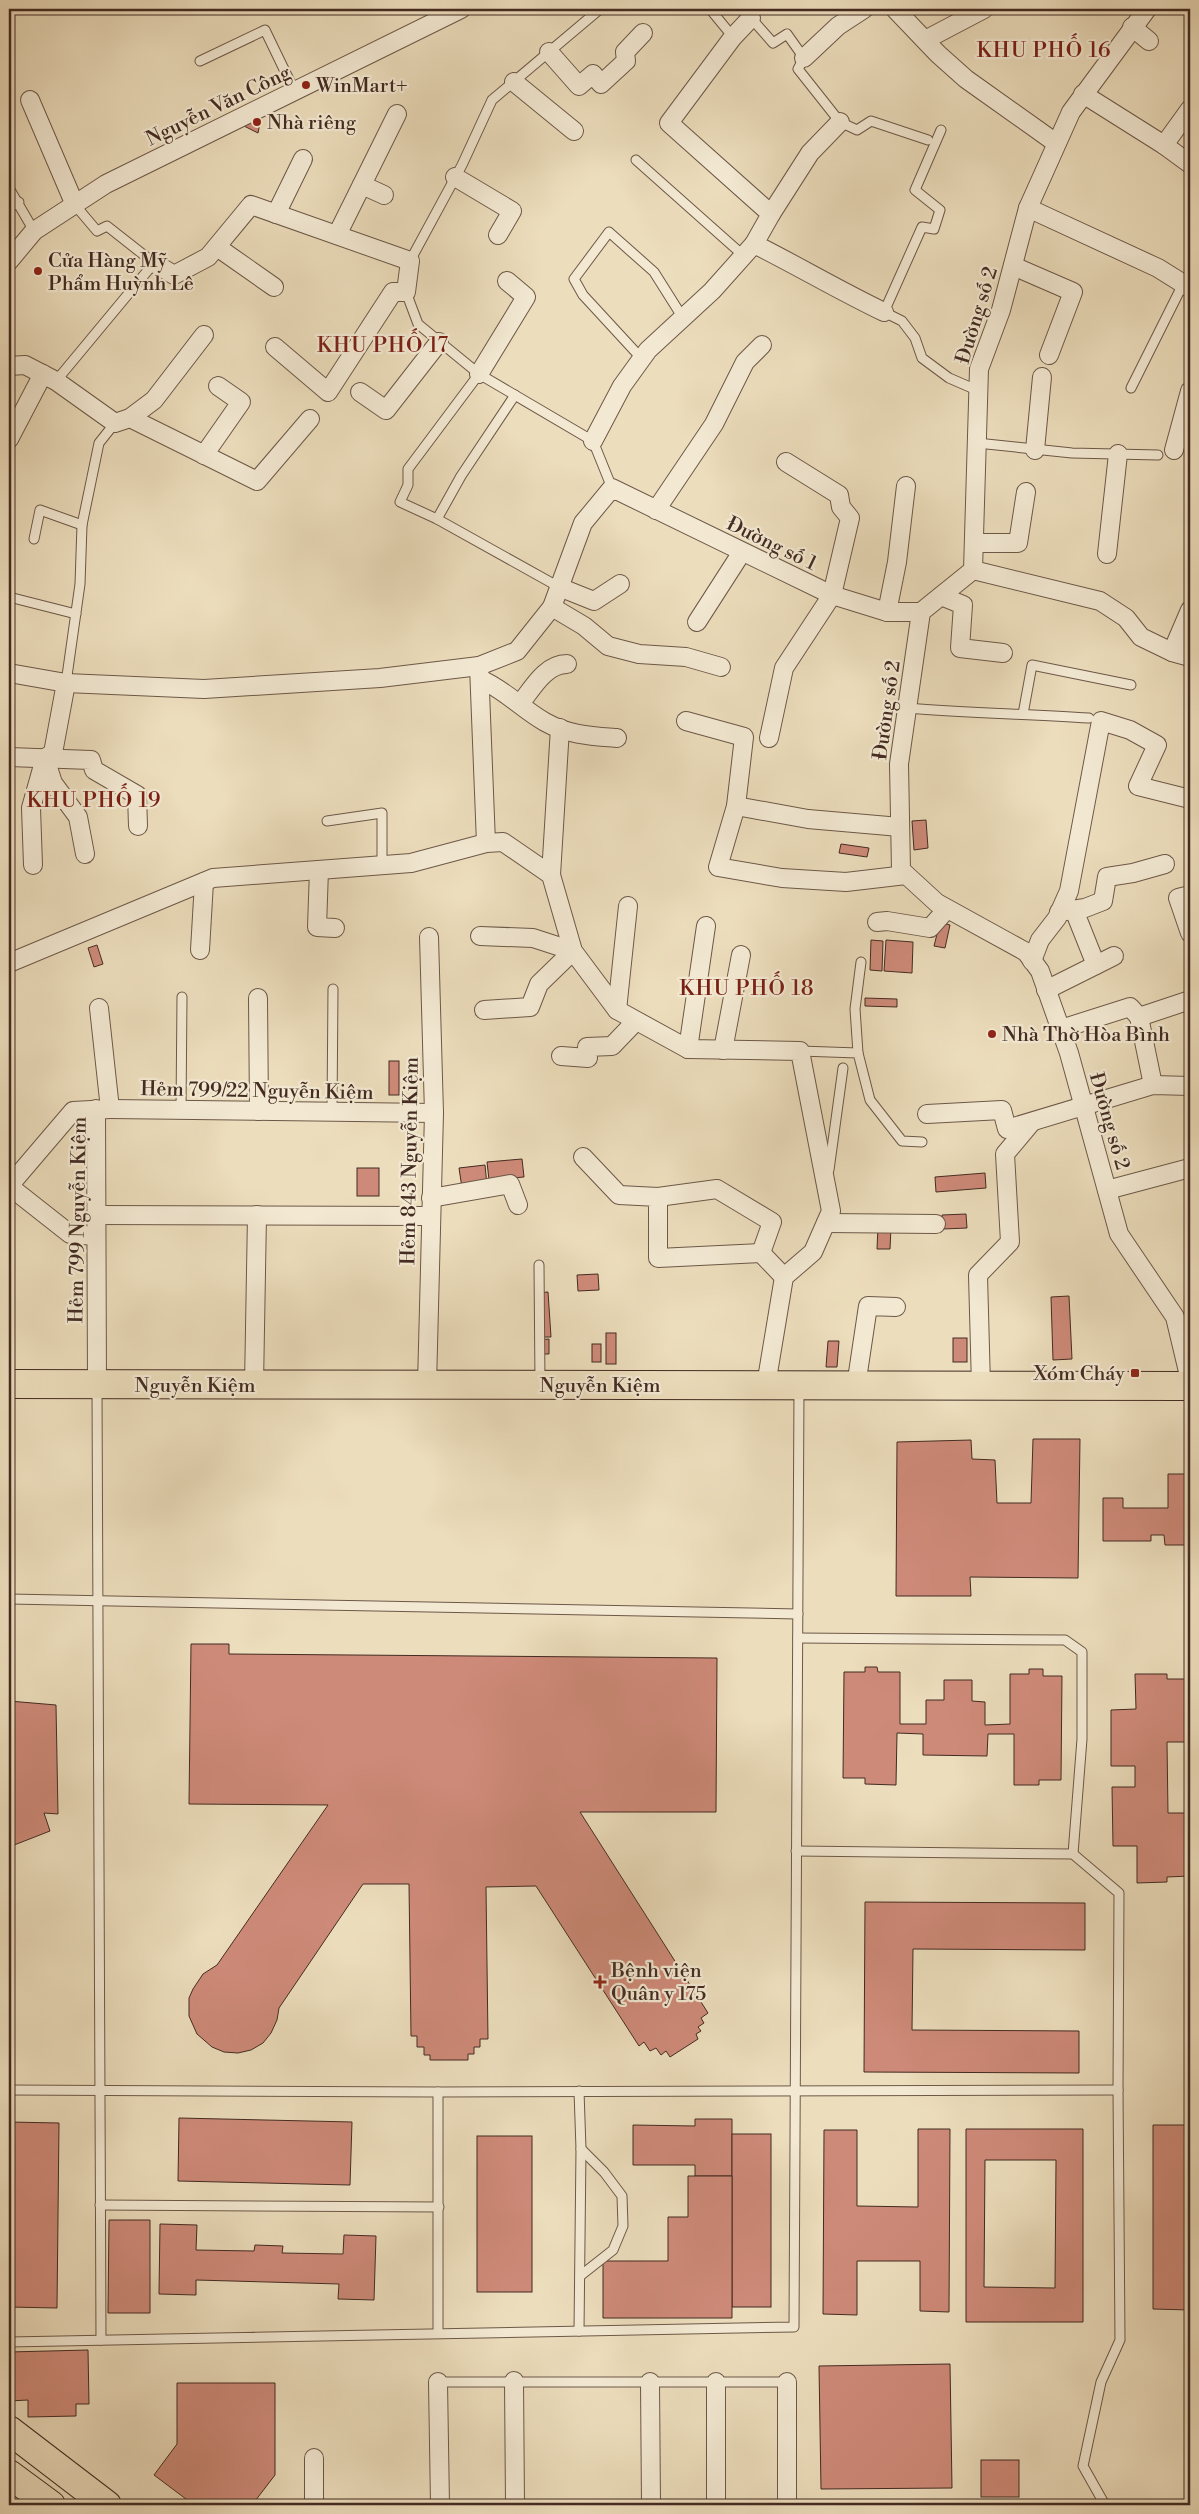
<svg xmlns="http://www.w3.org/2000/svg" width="1199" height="2514" viewBox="0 0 1199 2514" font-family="'Libre Bodoni',serif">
  <rect width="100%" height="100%" fill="#ecddbc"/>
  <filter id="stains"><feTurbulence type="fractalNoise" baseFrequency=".004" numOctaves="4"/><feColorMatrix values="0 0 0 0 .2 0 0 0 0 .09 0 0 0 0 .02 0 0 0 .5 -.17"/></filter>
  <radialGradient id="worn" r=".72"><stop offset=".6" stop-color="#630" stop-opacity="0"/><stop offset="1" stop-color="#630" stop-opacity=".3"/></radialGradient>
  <!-- building -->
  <g fill="#ce8a79" stroke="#432b22" fill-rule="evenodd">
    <path d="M261,118L258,133L244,126Z"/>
    <path d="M926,820L928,848L914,850L912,821Z"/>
    <path d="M841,844L869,848L867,857L839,853Z"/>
    <path d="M940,922L950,925L945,948L934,946Z"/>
    <path d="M871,940L883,941L882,971L870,970Z"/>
    <path d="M886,940L913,942L912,973L884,971Z"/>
    <path d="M97,945L103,964L94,967L88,948Z"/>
    <path d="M865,998L897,999V1007L865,1006Z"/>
    <rect x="389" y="1061" width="10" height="34"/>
    <path d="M522,1159L524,1177L489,1180L487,1162Z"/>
    <path d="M485,1165L487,1185L462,1188L459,1168Z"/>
    <rect x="357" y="1168" width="22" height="28"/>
    <path d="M985,1173L986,1188L936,1192L935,1177Z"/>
    <path d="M966,1214L967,1228L943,1229L942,1215Z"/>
    <path d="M878,1227H891L890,1249H877Z"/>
    <path d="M598,1274L599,1290L578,1291L577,1275Z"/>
    <path d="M548,1292L551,1337H538L536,1293Z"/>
    <path d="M1069,1296L1072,1359L1053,1360L1051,1297Z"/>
    <rect x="606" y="1333" width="10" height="31"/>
    <rect x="953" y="1338" width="14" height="24"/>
    <path d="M549,1339V1354H536V1340Z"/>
    <path d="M828,1341H839L837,1367H826Z"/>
    <rect x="592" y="1344" width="9" height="18"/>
    <path d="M1033,1439H1080L1078,1578L970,1577L971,1596H896L897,1442L971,1440L972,1459L995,1460L997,1503H1031Z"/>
    <path d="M1168,1474H1190V1545H1165L1164,1535H1151V1541H1103V1498H1123V1508H1168Z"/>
    <path d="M191,1644H229V1654L717,1658L716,1812H580L708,2013L701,2018L704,2023L698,2027L701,2031L696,2034L698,2039L670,2057L666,2051L661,2055L656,2048L650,2051L644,2042L639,2046L536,1886L486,1887L488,2039H480V2047H474V2054H468V2060H430V2055H424V2047H417V2036H411L409,1884H363L279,2008L277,2020L271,2033L263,2043L251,2050L238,2053L224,2052L212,2047L197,2034L189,2016V1998L193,1989L203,1974L217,1965L328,1805L189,1804Z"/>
    <path d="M865,1667H877L878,1672H900V1724H926V1700H944V1680H972V1701L985,1702V1725L1010,1724V1674H1029V1669H1043V1676H1062L1061,1780H1039V1785H1014V1734H988L987,1756L923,1755V1734L897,1733L896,1785L865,1784V1778H843L844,1672H865Z"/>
    <path d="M1135,1674H1167V1679H1190V1742H1167L1168,1813H1190V1876L1167,1877V1882L1137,1883V1846H1113L1112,1787H1135V1766H1111V1710L1136,1709Z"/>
    <path d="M9,1701L56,1705L58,1814L44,1813L50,1831L9,1847Z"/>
    <path d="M865,1902L1085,1903V1950L913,1949L912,2030L1079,2031V2073L864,2072Z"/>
    <path d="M179,2118L352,2122L350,2185L178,2181Z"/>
    <path d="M695,2119H732V2176H695V2165H633V2125L695,2126Z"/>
    <path d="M9,2122L59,2123L57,2308L9,2307Z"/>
    <path d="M1153,2125H1190V2310L1153,2309Z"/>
    <path d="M918,2129H950L949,2312L920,2311V2261H857V2315L823,2314L824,2130H857V2206L918,2207Z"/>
    <path d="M966,2129H1083V2322H966ZM985,2160H1056L1055,2288L984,2287Z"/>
    <rect x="732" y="2134" width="39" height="173"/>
    <rect x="477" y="2136" width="55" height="156"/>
    <path d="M688,2176H732V2318H603V2261H668V2217H688Z"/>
    <path d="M109,2220H150V2313H108Z"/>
    <path d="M160,2224L197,2225L196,2250L254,2251L255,2245L283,2246L282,2253L343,2254L344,2235L376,2236L374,2300L338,2299L339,2284L196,2280V2295L159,2294Z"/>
    <path d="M88,2350L89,2404H76V2416L28,2417V2400L9,2401V2352Z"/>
    <path d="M950,2364L952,2488L821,2489L819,2366Z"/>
    <path d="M177,2383H275V2475L252,2505H194L154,2475L177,2444Z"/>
    <rect x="981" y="2460" width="38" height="37"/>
  </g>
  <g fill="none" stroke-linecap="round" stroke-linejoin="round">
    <defs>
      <g id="lane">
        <path d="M710,9L733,37"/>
        <path d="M751,18L773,43L787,34L804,58L798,69L840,122L857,130L871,121L928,140"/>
        <path d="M200,61L265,30L294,90"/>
        <path d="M941,130L915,190L940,210L934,229L922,227L884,312L902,321L915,338L922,358L949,378L979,391"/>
        <path d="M636,160L744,256"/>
        <path d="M9,188L34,231"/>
        <path d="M9,208L19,202"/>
        <path d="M410,261L462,165L492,100L600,9"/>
        <path d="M406,292L418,324L479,374L593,441L612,488"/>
        <path d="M642,359L583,295L574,279L609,232L654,272L683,318"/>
        <path d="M479,374L408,469V485L400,502L437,519L559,587"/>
        <path d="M56,381L154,263L107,226L97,231L75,205"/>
        <path d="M1131,388L1183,284"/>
        <path d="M977,443L1072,453L1158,455"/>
        <path d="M437,519L461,476L515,395"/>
        <path d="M34,539L40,510L82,525"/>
        <path d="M9,579V594"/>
        <path d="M9,597L76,614"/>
        <path d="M66,683L80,584L82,525L99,443L115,423"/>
        <path d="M907,708C968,713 1029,714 1089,718"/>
        <path d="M1023,714L1032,665L1131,685"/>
        <path d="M327,821L382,813V865"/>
        <path d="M800,1051L858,1053L870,1100L902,1141L922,1142"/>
        <path d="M858,1053L855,1009L861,962"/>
        <path d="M181,1110L182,997"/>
        <path d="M332,1112L333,989"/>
        <path d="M829,1170L843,1068"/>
        <path d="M539,1265L540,1383"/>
        <path d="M97,1388L101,2340"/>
        <path d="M9,1599L798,1614"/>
        <path d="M798,1638L1065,1640L1082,1652V1739L1073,1854"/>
        <path d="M796,1851L1073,1854L1119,1893L1118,2090L1120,2340L1101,2382L1083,2466L1105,2505"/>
        <path d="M9,2090L438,2092L1118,2090"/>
        <path d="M579,2091L581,2149L579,2331"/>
        <path d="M100,2205L439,2207"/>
        <path d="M580,2276L613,2250L623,2226L622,2196L604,2172L581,2149"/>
        <path d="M438,2333V2092"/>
        <path d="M9,2342L794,2327L799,1388"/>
        <path d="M438,2382H787"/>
      </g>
      <g id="street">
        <path d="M895,9L938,54L966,79L1056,143"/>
        <path d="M1147,9L1071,112L1028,208L1001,310L979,369L973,570L921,612L899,764L901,870L937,903L1026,952L1040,971L1069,1053L1119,1234L1175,1317L1190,1380"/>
        <path d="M751,18L733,37L669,123L771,214L754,244C798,266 840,291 884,312"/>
        <path d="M1132,27L1149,41"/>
        <path d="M925,40L984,9"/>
        <path d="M549,52L579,86L593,74L601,84L626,61L625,52L643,33"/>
        <path d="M804,58L838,26L864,9"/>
        <path d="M514,82L574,131"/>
        <path d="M1083,94L1164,145L1190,164"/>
        <path d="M30,100L75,205"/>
        <path d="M1164,145L1190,109"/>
        <path d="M455,177L512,211L498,235"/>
        <path d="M362,185L384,195"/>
        <path d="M1028,208L1158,268L1190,288"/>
        <path d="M276,214L303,159"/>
        <path d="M771,214L810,153L840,122"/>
        <path d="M337,235L397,114"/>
        <path d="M217,247L274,287"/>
        <path d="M9,261L34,231L106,184L461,9"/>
        <path d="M154,263L174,275L208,257L251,205L410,261L406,292H393L328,392L275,347"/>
        <path d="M1013,266L1073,292L1049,355"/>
        <path d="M9,366L25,365L56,381L115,423L130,418L257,481L310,419"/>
        <path d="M479,374L526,297L507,281"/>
        <path d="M360,392L386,410L439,342"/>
        <path d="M130,418L154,400L204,335"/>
        <path d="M9,439L43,374"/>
        <path d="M593,441L622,386L648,350L712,291L754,244"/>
        <path d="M1035,450L1042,377"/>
        <path d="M1174,450L1190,391"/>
        <path d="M204,455L241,402L218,386"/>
        <path d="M656,510L714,424L745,362L762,345"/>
        <path d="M975,543H1018L1026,492"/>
        <path d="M1107,554L1118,454"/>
        <path d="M973,570L1100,601L1126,618L1141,637L1172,652L1190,657"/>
        <path d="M559,587L594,601L620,584"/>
        <path d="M941,596L963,605L960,648L1003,653"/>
        <path d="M552,607L584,626L608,646L639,654L686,657L721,667"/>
        <path d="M887,612L897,562L906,486"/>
        <path d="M697,622L742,552"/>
        <path d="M1172,652L1190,610"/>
        <path d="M9,673L66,683L204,689L380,678L479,666"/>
        <path d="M480,679C504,689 522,709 545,722C568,735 591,736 617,738"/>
        <path d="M520,704C532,689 545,664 567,664"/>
        <path d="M686,721L744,737L736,806L718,867L782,878L846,882L906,875"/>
        <path d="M769,738L784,668L832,595L850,518L841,507L839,495L786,462"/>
        <path d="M9,757L91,760L94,770L137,795L138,826"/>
        <path d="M45,758L53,783L78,817L85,854"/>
        <path d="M736,806L808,819L900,827"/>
        <path d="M33,865L31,808L45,758L53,753L66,683"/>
        <path d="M319,870L317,927L335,928"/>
        <path d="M551,875L560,728"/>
        <path d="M1190,895L1178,898L1190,933"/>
        <path d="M1074,910L1096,965"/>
        <path d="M1059,912L1085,908L1103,901L1107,877L1133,873L1165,864"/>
        <path d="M877,922L887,921L930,928L947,909"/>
        <path d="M480,936L533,938L573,951L539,984L530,1007L484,1010"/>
        <path d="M200,950L204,882"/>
        <path d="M1032,961L1040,940L1057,918L1069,891L1101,721L1130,730L1157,745L1138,786L1190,799"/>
        <path d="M9,963L213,878L411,863L486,843"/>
        <path d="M1046,990L1114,956"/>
        <path d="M258,998L259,1111"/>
        <path d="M617,1010L628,906"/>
        <path d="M1139,1017L1153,1085"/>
        <path d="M1061,1029L1130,1007L1139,1017L1190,1000"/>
        <path d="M688,1049L706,926"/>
        <path d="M723,1050L741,955"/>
        <path d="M561,1056L588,1058L587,1047L612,1046L636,1021"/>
        <path d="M96,1109L97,1384"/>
        <path d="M110,1109L434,1113"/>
        <path d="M927,1114L1002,1110L1007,1129L1153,1085L1190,1086"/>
        <path d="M583,1157L619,1195L658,1197V1258L761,1253L784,1277"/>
        <path d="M1107,1190L1186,1169"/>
        <path d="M658,1197L717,1189L772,1222L761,1253"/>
        <path d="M431,1198L510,1184L518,1205"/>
        <path d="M96,1215L431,1216"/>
        <path d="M826,1223L936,1224"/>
        <path d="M96,1236L70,1234L9,1186L73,1111L110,1109L99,1008"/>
        <path d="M254,1385L257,1215"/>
        <path d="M427,1385L434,1113L429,937"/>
        <path d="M766,1385L784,1277L813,1252L831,1211L800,1051L688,1049L617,1010L573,951L551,875L503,842L486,843L479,666L517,651L552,607L583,523L612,488L832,595L887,612H921"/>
        <path d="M856,1386L868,1306L896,1307"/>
        <path d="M981,1386L978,1275L1010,1242L1005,1154L1031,1123"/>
        <path d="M514,2381L515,2505"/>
        <path d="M438,2382L440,2505"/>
        <path d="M650,2382L651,2505"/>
        <path d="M716,2382V2505"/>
        <path d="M787,2382V2505"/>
        <path d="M314,2458V2505"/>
      </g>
      <g id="primary">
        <path d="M9,1384L1190,1386"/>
        <path d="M9,2430L107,2505"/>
        <path d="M9,2474L51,2505"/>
      </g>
    </defs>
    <!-- lane casing -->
    <use href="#lane" stroke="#6d5848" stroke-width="11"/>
    <!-- street casing -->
    <use href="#street" stroke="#6d5848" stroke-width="20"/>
    <!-- primary casing -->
    <use href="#primary" stroke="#432b22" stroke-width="30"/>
    <!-- lane -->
    <use href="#lane" stroke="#f3e9d3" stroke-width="9"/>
    <!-- street -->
    <use href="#street" stroke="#f3e9d3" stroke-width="18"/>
    <!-- primary -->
    <use href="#primary" stroke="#ecddbc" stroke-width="28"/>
  </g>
  <!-- markers -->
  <g fill="#8f2418" stroke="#f3e9d3" stroke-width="2">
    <circle cx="306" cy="85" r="5"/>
    <circle cx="257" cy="122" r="5"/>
    <circle cx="38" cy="271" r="5"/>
    <circle cx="992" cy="1034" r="5"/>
    <rect x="1130" y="1368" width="10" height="10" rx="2.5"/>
    <path d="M597.5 1974.5h5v5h5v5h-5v5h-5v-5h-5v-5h5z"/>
  </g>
  <g text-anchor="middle" stroke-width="4.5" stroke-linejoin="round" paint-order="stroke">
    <!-- poi labels -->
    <g font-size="20" fill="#432b22" stroke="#f3e9d3" text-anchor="start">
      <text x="316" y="92">WinMart+</text>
      <text x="267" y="129">Nhà riêng</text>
      <text x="48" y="267">Cửa Hàng Mỹ<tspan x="48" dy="23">Phẩm Huỳnh Lê</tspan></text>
      <text x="1002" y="1041">Nhà Thờ Hòa Bình</text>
      <text x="1125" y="1380" text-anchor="end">Xóm Cháy</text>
      <text x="611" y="1977">Bệnh viện<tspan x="611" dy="23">Quân y 175</tspan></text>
    </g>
    <!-- street labels -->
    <g font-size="20" fill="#432b22" stroke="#f3e9d3">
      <text transform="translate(218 105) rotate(-26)" y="7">Nguyễn Văn Công</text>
      <text transform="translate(976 315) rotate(-73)" y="7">Đường số 2</text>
      <text transform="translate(772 543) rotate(26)" y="7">Đường số 1</text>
      <text transform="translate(886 710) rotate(-82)" y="7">Đường số 2</text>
      <text transform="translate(257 1090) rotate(1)" y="7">Hẻm 799/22 Nguyễn Kiệm</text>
      <text transform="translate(1110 1121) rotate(74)" y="7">Đường số 2</text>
      <text transform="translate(409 1161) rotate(-89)" y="7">Hẻm 843 Nguyễn Kiệm</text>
      <text transform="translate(77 1220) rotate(-89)" y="7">Hẻm 799 Nguyễn Kiệm</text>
      <text x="195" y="1392">Nguyễn Kiệm</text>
      <text x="600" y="1392">Nguyễn Kiệm</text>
    </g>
    <!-- neighbourhood labels -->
    <g font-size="21" letter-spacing="1" fill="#7a1f14" stroke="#f3e9d3">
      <text x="1044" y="57">KHU PHỐ 16</text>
      <text x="383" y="352">KHU PHỐ 17</text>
      <text x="94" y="807">KHU PHỐ 19</text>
      <text x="747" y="995">KHU PHỐ 18</text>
    </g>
  </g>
  <!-- margin -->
  <rect width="1199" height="2514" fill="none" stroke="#ecddbc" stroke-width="30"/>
  <rect x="10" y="10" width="1179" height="2494" fill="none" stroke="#432b22" stroke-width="2.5"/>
  <rect x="15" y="15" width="1169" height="2484" fill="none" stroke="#432b22"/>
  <rect width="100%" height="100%" filter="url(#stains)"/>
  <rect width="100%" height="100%" fill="url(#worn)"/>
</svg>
